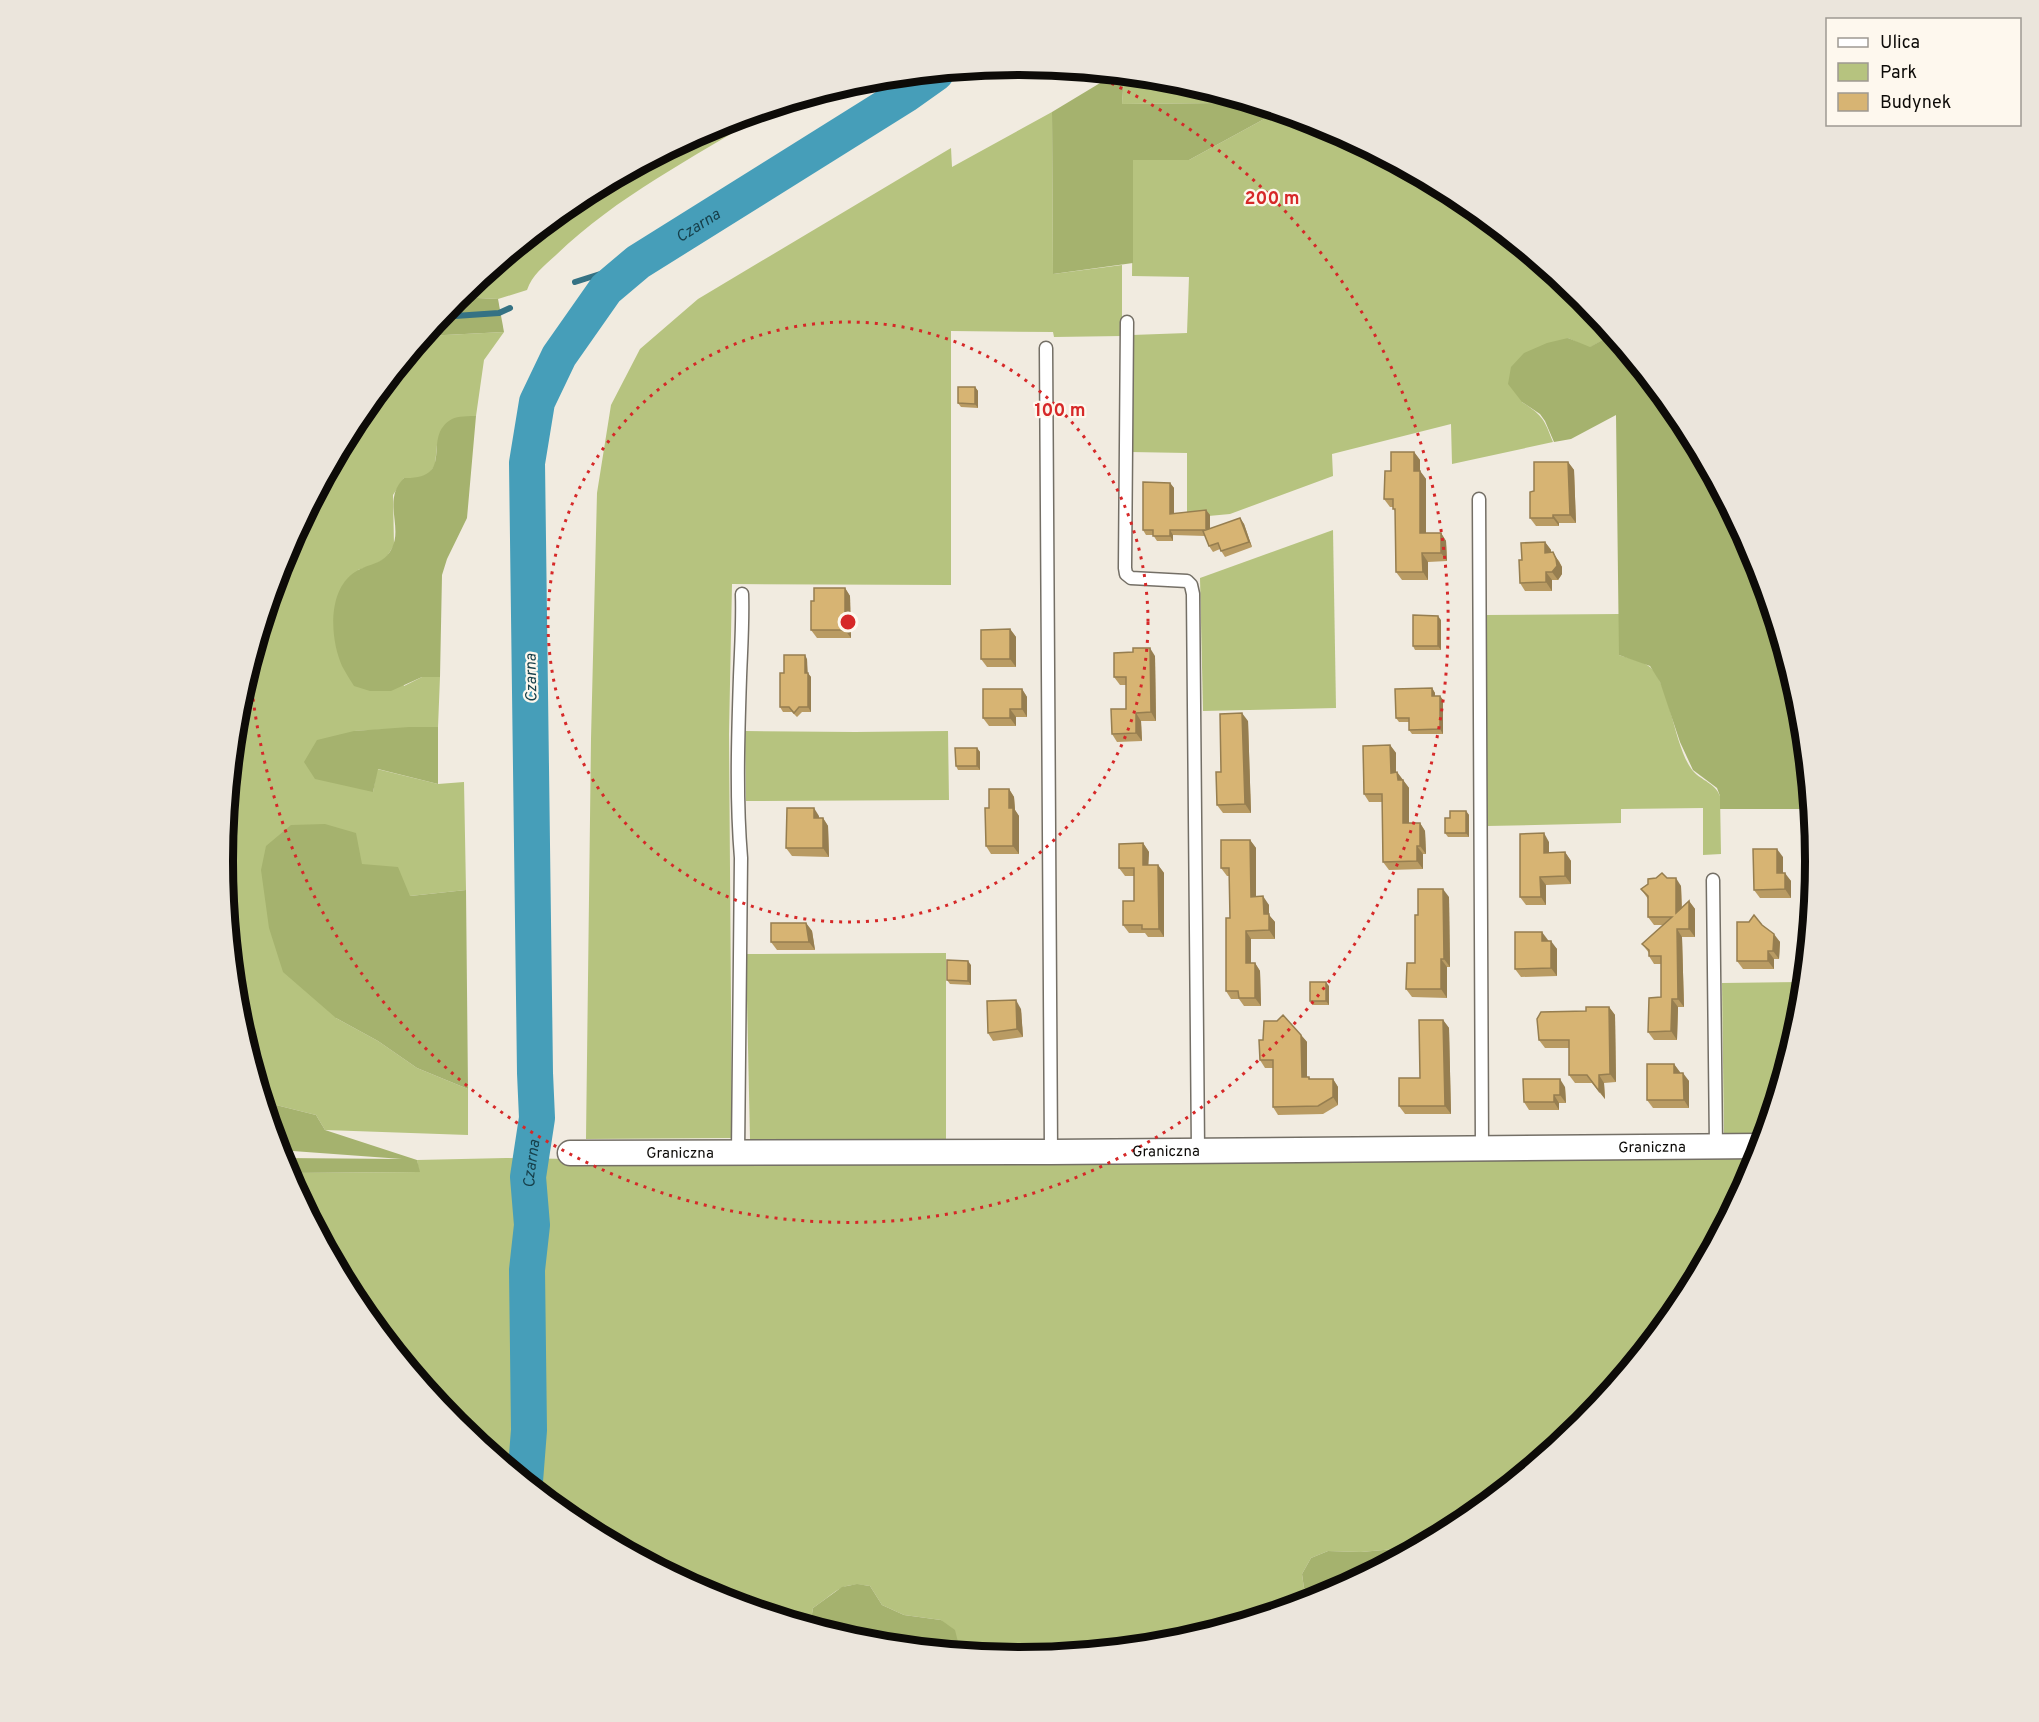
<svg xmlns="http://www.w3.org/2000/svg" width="2039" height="1722" viewBox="0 0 2039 1722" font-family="Overpass,sans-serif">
  <rect width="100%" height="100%" fill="#f1ebe0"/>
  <!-- green -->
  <g fill="#b6c37f">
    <path d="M1124,75L1175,80L1230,96L1222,103L1122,104Z"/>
    <path d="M775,107C701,154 620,193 556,255C544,266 532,275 527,290L498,299L458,297L577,199L715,125Z"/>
    <path d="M1279,111L1325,125L1462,199L1583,298L1613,334L1589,348L1568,338L1522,402C1543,416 1544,419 1553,442L1452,464L1451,424L1332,454L1333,476L1230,514L1187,518V453L1131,452L1132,335L1187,333L1189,277L1132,276L1133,160H1189Z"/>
    <path d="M1052,112L1053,274L1122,265V336L1054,337L1053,332L951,331V585L732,584L729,734L732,1138L586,1139L591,739L597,493L611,405L640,349L698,299L951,148L952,167Z"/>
    <path d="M504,332L484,360L476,416L459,418L437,445L435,465L429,474L420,478H404L393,495L394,545L386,558L374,565L358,570L404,686L422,677H440L438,727L354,731L373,792L377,769L438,784L464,782L466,890L410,896L336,1018L378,1041L417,1068L468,1089V1135L325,1130L316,1115L264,1102L238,1016L223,861L238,705L284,556L357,418L425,336Z"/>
    <path d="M1333,530L1336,708L1203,711L1200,578Z"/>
    <path d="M1619,614V655C1628,658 1643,661 1650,667C1670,684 1674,748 1693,771C1702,781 1715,783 1720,796L1721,854L1703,855V808L1621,809V823L1487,826L1486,615Z"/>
    <path d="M745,731L855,732L948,731L949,800L746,801Z"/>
    <path d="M946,953V1139H750L746,954Z"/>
    <path d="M1803,982L1801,1017L1764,1138L1724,1139L1722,983Z"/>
    <path d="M1758,1157L1755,1166L1682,1304L1582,1424L1462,1523L1417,1547L1361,1552L1328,1551L1311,1558L1302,1574L1304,1588L1316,1599L1175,1642L1020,1657L896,1645L958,1646L941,1620L904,1615L882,1605L870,1586C840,1581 836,1593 813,1608L810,1626L714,1597L577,1523L456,1424L357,1303L288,1173L419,1172L417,1160L506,1158L946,1165Z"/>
  </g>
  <!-- forest -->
  <g fill="#a5b26e">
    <path d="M1115,74L1124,75L1122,104L1222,103L1230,96L1279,111L1189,160H1133V263L1053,274L1052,112Z"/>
    <path d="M457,297L498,299L504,332L425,336Z"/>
    <path d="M1613,334L1682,419L1755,557C1763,582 1762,609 1778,631L1801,706V809H1720V796L1717,788L1693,770L1680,742L1660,682L1650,666L1619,655L1616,415L1571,439L1554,442L1545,421L1540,414L1522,402L1508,384L1511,367L1524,353L1547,343L1568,338L1590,347Z"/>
    <path d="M476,416L467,518L447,559L442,575L440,677H422L391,691H370L354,686C350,680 346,673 342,666C330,639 327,590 355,572C369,563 384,565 392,548C403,526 382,500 404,478C458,479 420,437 452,419C458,416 469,416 476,416Z"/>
    <path d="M409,727H438V784L378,769L373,792L315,779L304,762L317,740L354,731Z"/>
    <path d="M325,824L356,833L362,864L398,867L410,896L466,890L468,1089L417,1068L378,1041L336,1018L283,972L269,928L261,870L266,846L291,825Z"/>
    <path d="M264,1102L316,1115L325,1130L417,1160L420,1172L288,1173L281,1158L402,1159L279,1150Z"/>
    <path d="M1417,1547L1324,1597L1316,1599L1304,1588L1302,1574L1311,1558L1328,1551L1361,1552Z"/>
    <path d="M857,1584L870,1586L882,1605L904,1615L941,1620L955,1630L959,1646L896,1645L864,1642L810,1626L813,1608L842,1587Z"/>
  </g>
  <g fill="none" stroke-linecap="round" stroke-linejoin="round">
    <!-- stream -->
    <g stroke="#357284" stroke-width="6">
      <path d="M575,282L638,262"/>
      <path d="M440,317L499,313L510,308"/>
    </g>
    <!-- river -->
    <path stroke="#469eb9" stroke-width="36" id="s1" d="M525,1481L529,1430L527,1270L532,1225L528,1177L537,1118L535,1073L527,463L537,402L559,356L606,289L638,262L905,95L936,73"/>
    <defs>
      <g id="service">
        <path d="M1127,322L1125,568L1126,574L1131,578L1187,581L1191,585L1193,594L1198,1150"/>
        <path d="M1046,348L1051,1152"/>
        <path d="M1479,499L1482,1147"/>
        <path d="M1713,880L1716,1146"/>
        <path d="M738,1154L741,858C736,798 738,737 740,677C741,649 743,622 742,594"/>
      </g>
      <g id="minor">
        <path id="s2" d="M570,1153L1051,1152L1761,1146"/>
      </g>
    </defs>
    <!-- service casing -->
    <use href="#service" stroke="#746f66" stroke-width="15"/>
    <!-- minor casing -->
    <use href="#minor" stroke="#746f66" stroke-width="27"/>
    <!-- service -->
    <use href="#service" stroke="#fff" stroke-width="12"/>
    <!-- minor -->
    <use href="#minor" stroke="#fff" stroke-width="24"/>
  </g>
  <!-- wall -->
  <g fill="#b99b63">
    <path d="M975,387L978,391V408L961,407L958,403Z"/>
    <path d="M1414,452L1420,460V471L1426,479V533H1441L1446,541L1447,561L1428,562V580H1402L1396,572L1395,511L1393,507H1390L1384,499L1391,471Z"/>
    <path d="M1568,462L1574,470L1576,523H1559V526H1536L1530,518L1534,491Z"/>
    <path d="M1170,483L1174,488V514L1206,510L1210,515V529L1240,518L1244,524L1252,547L1225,557L1220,549L1213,552L1209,546L1205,536L1173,535V541H1157L1153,535H1146L1143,530Z"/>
    <path d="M1545,542L1551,550V552L1559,561L1562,567V574L1558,580H1552V591H1525L1520,583L1522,560Z"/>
    <path d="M845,588L850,596L851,638H817L811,630L814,601Z"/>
    <path d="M1441,620V650H1415L1413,646Z"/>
    <path d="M1010,629L1016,637V667H987L981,659Z"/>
    <path d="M1155,656L1156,721H1141L1142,741L1117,742L1112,734L1126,709V685H1120L1114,677Z"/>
    <path d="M807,659V673L811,677V712H802L797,717L792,712H783L780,707L784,673Z"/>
    <path d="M1432,688L1435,693V696H1440L1443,700V734H1412L1409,730V722H1399L1396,718Z"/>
    <path d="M1022,689L1027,697V717H1016V726H989L983,718Z"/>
    <path d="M1248,721L1251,813H1223L1217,805L1221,772Z"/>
    <path d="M1390,745L1396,753V773L1397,772L1409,788V823H1420L1425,831L1426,854H1423V869L1389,870L1383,862L1382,802H1369L1364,794Z"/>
    <path d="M977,748L980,752V770H958L956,766Z"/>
    <path d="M1009,789L1014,797L1015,810L1019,816V854H991L986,846L989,808Z"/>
    <path d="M1466,811L1469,815V837H1448L1445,833L1450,818Z"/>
    <path d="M819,816V818H823L828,826L829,857L792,856L786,848Z"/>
    <path d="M1250,840L1256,848V897L1269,905V915L1275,922V939H1251V963H1255L1260,971L1261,1006H1244L1239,999H1231L1226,991L1230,918L1229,876H1227L1221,868Z"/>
    <path d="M1549,842V853L1565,852L1571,861V884L1546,885V905H1526L1520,897Z"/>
    <path d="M1143,843L1149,852L1148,865H1158L1164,873V937H1148L1145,933H1129L1123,925L1134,901V876H1125L1119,868Z"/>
    <path d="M1783,857V873L1791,881V898H1760L1754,890Z"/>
    <path d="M1667,878L1681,886L1682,908L1689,901L1695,909V937H1682L1684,1007H1678L1677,1040H1654L1648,1032L1661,997V964H1654L1649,956V953L1642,944L1663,925H1654L1648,917V899L1641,889Z"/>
    <path d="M1449,897L1450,967H1447V998L1412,997L1406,989L1415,963L1418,915Z"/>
    <path d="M806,923L812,931L815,950H777L771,942Z"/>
    <path d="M1762,925L1780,942L1779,959H1774V969H1743L1737,961Z"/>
    <path d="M1548,940L1557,949V976L1521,977L1515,969Z"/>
    <path d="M971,965V985L950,984L947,980Z"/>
    <path d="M1329,986V1005H1313L1310,1001Z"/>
    <path d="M1609,1007L1615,1015L1616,1082L1604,1083L1605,1099L1592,1083H1575L1569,1075V1048H1545L1539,1040L1586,1011Z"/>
    <path d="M1021,1009L1023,1037L993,1041L988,1033Z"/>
    <path d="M1443,1020L1449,1028L1451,1114H1405L1399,1106L1420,1078Z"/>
    <path d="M1301,1035L1307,1042V1077H1309L1310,1079H1333L1338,1087V1105L1323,1114L1278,1115L1273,1107V1068H1265L1260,1060L1263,1040Z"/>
    <path d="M1674,1064L1680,1073L1689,1081V1108H1653L1647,1100Z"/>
    <path d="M1565,1087L1566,1103H1559V1110H1529L1524,1102Z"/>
  </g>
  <!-- shaded-wall -->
  <g fill="#967e50">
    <path d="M975,387L978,391V408L975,404Z"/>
    <path d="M1414,452L1420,460V471L1426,479V541L1420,533L1414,471Z"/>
    <path d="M1568,462L1574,470L1576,523L1570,515Z"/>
    <path d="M1170,483L1174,488V519L1170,514Z"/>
    <path d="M1206,510L1210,515V536L1206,530Z"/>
    <path d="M1553,515L1559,523V526L1553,518Z"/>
    <path d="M1240,518L1244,524L1252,547L1249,542Z"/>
    <path d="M1170,530L1173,535V541L1170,536Z"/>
    <path d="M1441,533L1446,541L1447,561L1441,553Z"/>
    <path d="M1545,542L1551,550V561L1545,553Z"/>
    <path d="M1553,552L1562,567V574L1558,580L1552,572Z"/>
    <path d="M1422,553L1428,562V580L1423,572Z"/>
    <path d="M1546,572L1552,580V591L1546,582Z"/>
    <path d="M845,588L850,596L851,638L845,630Z"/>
    <path d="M1438,616L1441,620V650L1438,646Z"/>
    <path d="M1010,629L1016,637V667L1010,659Z"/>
    <path d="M1150,648L1155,656L1156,721L1151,712Z"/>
    <path d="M805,655L807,659L808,677L805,673Z"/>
    <path d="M808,673L811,677V712L808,707Z"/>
    <path d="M1432,688L1435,693V701L1432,696Z"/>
    <path d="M1022,689L1027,697V717L1022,709Z"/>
    <path d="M1440,696L1443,700V734L1440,729Z"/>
    <path d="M1010,709L1016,717V726L1010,718Z"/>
    <path d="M1136,713L1141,721L1142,741L1136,733Z"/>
    <path d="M1242,713L1248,721L1251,813L1245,804Z"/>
    <path d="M1390,745L1396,753V781L1391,773Z"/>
    <path d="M977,748L980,752V770L977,766Z"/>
    <path d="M1397,772L1409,788V831L1403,823Z"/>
    <path d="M1009,789L1014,797L1015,810L1019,816V854L1013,846L1009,808Z"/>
    <path d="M814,808L819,816V826L814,818Z"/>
    <path d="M1466,811L1469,815V837L1466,833Z"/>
    <path d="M823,818L828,826L829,857L823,848Z"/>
    <path d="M1420,823L1425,831L1426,854L1420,846Z"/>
    <path d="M1544,833L1549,842V861L1544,853Z"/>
    <path d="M1250,840L1256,848V905L1251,897Z"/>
    <path d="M1143,843L1149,852L1148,873L1143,865Z"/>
    <path d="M1417,846L1423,854V869L1417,861Z"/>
    <path d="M1777,849L1783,857V881L1777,873Z"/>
    <path d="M1565,852L1571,861V884L1565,876Z"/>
    <path d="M1158,865L1164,873V937L1159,929Z"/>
    <path d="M1785,873L1791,881V898L1785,889Z"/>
    <path d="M1540,877L1546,885V905L1541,897Z"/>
    <path d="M1676,878L1681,886L1682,921L1676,913Z"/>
    <path d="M1443,889L1449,897L1450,967L1444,959Z"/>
    <path d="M1263,896L1269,905V915L1275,922V939L1269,930L1264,914Z"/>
    <path d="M1689,901L1695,909V937L1689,929Z"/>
    <path d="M806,923L812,931L815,950L809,942Z"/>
    <path d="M1677,929L1682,937L1684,1007L1678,999Z"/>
    <path d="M1246,931L1251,939V971L1246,963Z"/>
    <path d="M1542,932L1548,940V949L1542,941Z"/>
    <path d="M1774,934L1780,942L1779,959L1773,951Z"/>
    <path d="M1551,941L1557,949V976L1551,968Z"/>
    <path d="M1768,951L1774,959V969L1768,961Z"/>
    <path d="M1441,959L1447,967V998L1441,989Z"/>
    <path d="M968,961L971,965V985L968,981Z"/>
    <path d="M1255,963L1260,971L1261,1006L1255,998Z"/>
    <path d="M1326,982L1329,986V1005L1326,1001Z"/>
    <path d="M1672,999L1678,1007L1677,1040L1671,1031Z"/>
    <path d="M1016,1000L1021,1009L1023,1037L1017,1029Z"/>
    <path d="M1609,1007L1615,1015L1616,1082L1610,1074Z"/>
    <path d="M1443,1020L1449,1028L1451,1114L1445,1106Z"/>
    <path d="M1301,1035L1307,1042V1085L1302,1077Z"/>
    <path d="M1674,1064L1680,1072V1081L1674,1073Z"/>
    <path d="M1683,1073L1689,1081V1108L1684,1100Z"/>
    <path d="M1599,1075L1604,1083L1605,1099L1599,1091Z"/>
    <path d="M1333,1079L1338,1087V1105L1333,1097Z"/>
    <path d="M1560,1079L1565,1087L1566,1103L1560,1095Z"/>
    <path d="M1554,1095L1559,1103V1110L1554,1102Z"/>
  </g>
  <!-- building -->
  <g fill="#d7b473" stroke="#967e50" stroke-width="1.5">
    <path d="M958,387H975V404L958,403Z"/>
    <path d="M1391,452H1414V471H1420V533H1441V553H1422L1423,572H1396L1395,509H1393V499H1384L1385,471H1391Z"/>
    <path d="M1534,462H1568L1570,515H1553V518H1530V492L1534,491Z"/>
    <path d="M1143,482L1170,483V514L1206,510V530L1240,518L1249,542L1221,551L1218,543L1209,546L1203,531L1205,530H1170V536H1153V530H1143Z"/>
    <path d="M1545,542V553L1553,552L1556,559L1557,566L1552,572H1546V582L1520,583L1519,560H1522L1521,543Z"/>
    <path d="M814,588H845V630H811V601H814Z"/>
    <path d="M1413,615L1438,616V646H1413Z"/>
    <path d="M1010,629V659H981V630Z"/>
    <path d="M1133,648H1150L1151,712L1136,713V733L1112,734L1111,709H1126V677H1114V653L1133,652Z"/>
    <path d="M784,655H805V673H808V707H799L794,713L789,707H780V673H784Z"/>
    <path d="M1432,688V696H1440V729L1409,730V718H1396L1395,689Z"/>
    <path d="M983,689H1022V709H1010V718H983Z"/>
    <path d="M1242,713L1245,804L1217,805L1216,772H1221L1220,714Z"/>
    <path d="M1390,745L1391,773L1397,772L1398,780H1403V823H1420V846H1417V861L1383,862L1382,794H1364L1363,746Z"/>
    <path d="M955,748H977V766H956Z"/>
    <path d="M989,789H1009V808H1013V846H986L985,808H989Z"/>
    <path d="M787,808H814V818H823V848H786Z"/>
    <path d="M1450,811H1466V833H1445V818H1450Z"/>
    <path d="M1544,833V853L1565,852V876L1540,877L1541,897H1520V834Z"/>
    <path d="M1221,840H1250L1251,897L1263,896L1264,914H1269V930L1246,931V963H1255V998H1239L1238,991H1226V918H1230L1229,868H1221Z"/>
    <path d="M1143,843V865H1158L1159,929H1142V925H1123V901H1134V868H1119V844Z"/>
    <path d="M1753,849H1777V873H1785V889L1754,890Z"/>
    <path d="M1662,873L1667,878H1676V913L1689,901V929H1677L1678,999H1672L1671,1031L1648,1032L1649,998L1661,997V956H1649V950L1642,944L1672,917H1648V896L1641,889L1648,884V879L1656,878Z"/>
    <path d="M1418,889H1443L1444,959H1441V989H1406L1407,963H1415V915H1418Z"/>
    <path d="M1754,915L1762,925L1774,934L1773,951H1768V961H1737V922H1749Z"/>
    <path d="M771,923H806L809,942H771Z"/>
    <path d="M1515,932H1542V941H1551V968L1515,969Z"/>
    <path d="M947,960L968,961V981L947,980Z"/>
    <rect x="1310" y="982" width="16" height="19"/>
    <path d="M1016,1000L1017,1029L988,1033L987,1001Z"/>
    <path d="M1586,1007H1609L1610,1074L1599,1075V1091L1587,1075H1569V1040H1539L1537,1019L1541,1012L1586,1011Z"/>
    <path d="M1283,1015L1301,1035L1302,1077H1309V1079H1333V1097L1318,1106L1273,1107V1060H1260L1259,1040H1263L1264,1021H1277Z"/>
    <path d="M1419,1020H1443L1445,1106H1399V1078H1420Z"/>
    <path d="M1647,1064H1674V1073H1683L1684,1100H1647Z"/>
    <path d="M1523,1079H1560V1095H1554V1102H1524Z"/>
  </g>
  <!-- distance rings -->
  <g fill="none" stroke="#d62828" stroke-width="3" stroke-dasharray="3 6">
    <circle cx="848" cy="622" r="300"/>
    <path d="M1087 72A600 600 0 1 1 250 669"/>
  </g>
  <g text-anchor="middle" stroke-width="4.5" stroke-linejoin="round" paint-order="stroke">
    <!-- street labels -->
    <g font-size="15" fill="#0d0b08" stroke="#fef8ee">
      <text dy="5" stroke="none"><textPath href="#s2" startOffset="1082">Graniczna</textPath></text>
      <text dy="5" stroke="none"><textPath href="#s2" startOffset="596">Graniczna</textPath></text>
      <text dy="5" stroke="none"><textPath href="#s2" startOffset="110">Graniczna</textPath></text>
    </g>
    <!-- water labels -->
    <g font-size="16" font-style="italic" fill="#163f4a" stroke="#fef8ee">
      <text dy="6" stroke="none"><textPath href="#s1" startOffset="1326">Czarna</textPath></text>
      <text transform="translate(530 678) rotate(-91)" y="6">Czarna</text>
      <text dy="6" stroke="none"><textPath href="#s1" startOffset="318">Czarna</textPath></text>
    </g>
  </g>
  <!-- crop -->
  <path d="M0 0H2039V1722H0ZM233 861a786 786 0 1 1 1572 0a786 786 0 1 1-1572 0Z" fill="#ebe5dc" fill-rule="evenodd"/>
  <path fill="none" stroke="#0d0b08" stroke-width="8" d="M233 861a786 786 0 1 1 1572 0a786 786 0 1 1-1572 0Z"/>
  <circle cx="848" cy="622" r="9" fill="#d62828" stroke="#fef8ee" stroke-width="3"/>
  <g font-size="18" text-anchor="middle" font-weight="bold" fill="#d62828" stroke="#fef8ee" stroke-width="4.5" stroke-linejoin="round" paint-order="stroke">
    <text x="1272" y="204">200 m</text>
    <text x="1060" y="416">100 m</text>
  </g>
  <!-- legend -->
  <rect x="1826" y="18" width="195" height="108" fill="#fef8ee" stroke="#9e9992" stroke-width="1.5"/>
  <rect x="1838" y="38" width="30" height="9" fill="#ffffff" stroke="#9e9992" stroke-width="1.5"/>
  <text x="1880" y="48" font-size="18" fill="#0d0b08">Ulica</text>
  <rect x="1838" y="63" width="30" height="18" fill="#b6c37f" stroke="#9e9992" stroke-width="1.5"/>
  <text x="1880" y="78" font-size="18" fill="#0d0b08">Park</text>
  <rect x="1838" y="93" width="30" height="18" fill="#d7b473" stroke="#9e9992" stroke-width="1.5"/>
  <text x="1880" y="108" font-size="18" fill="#0d0b08">Budynek</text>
</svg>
